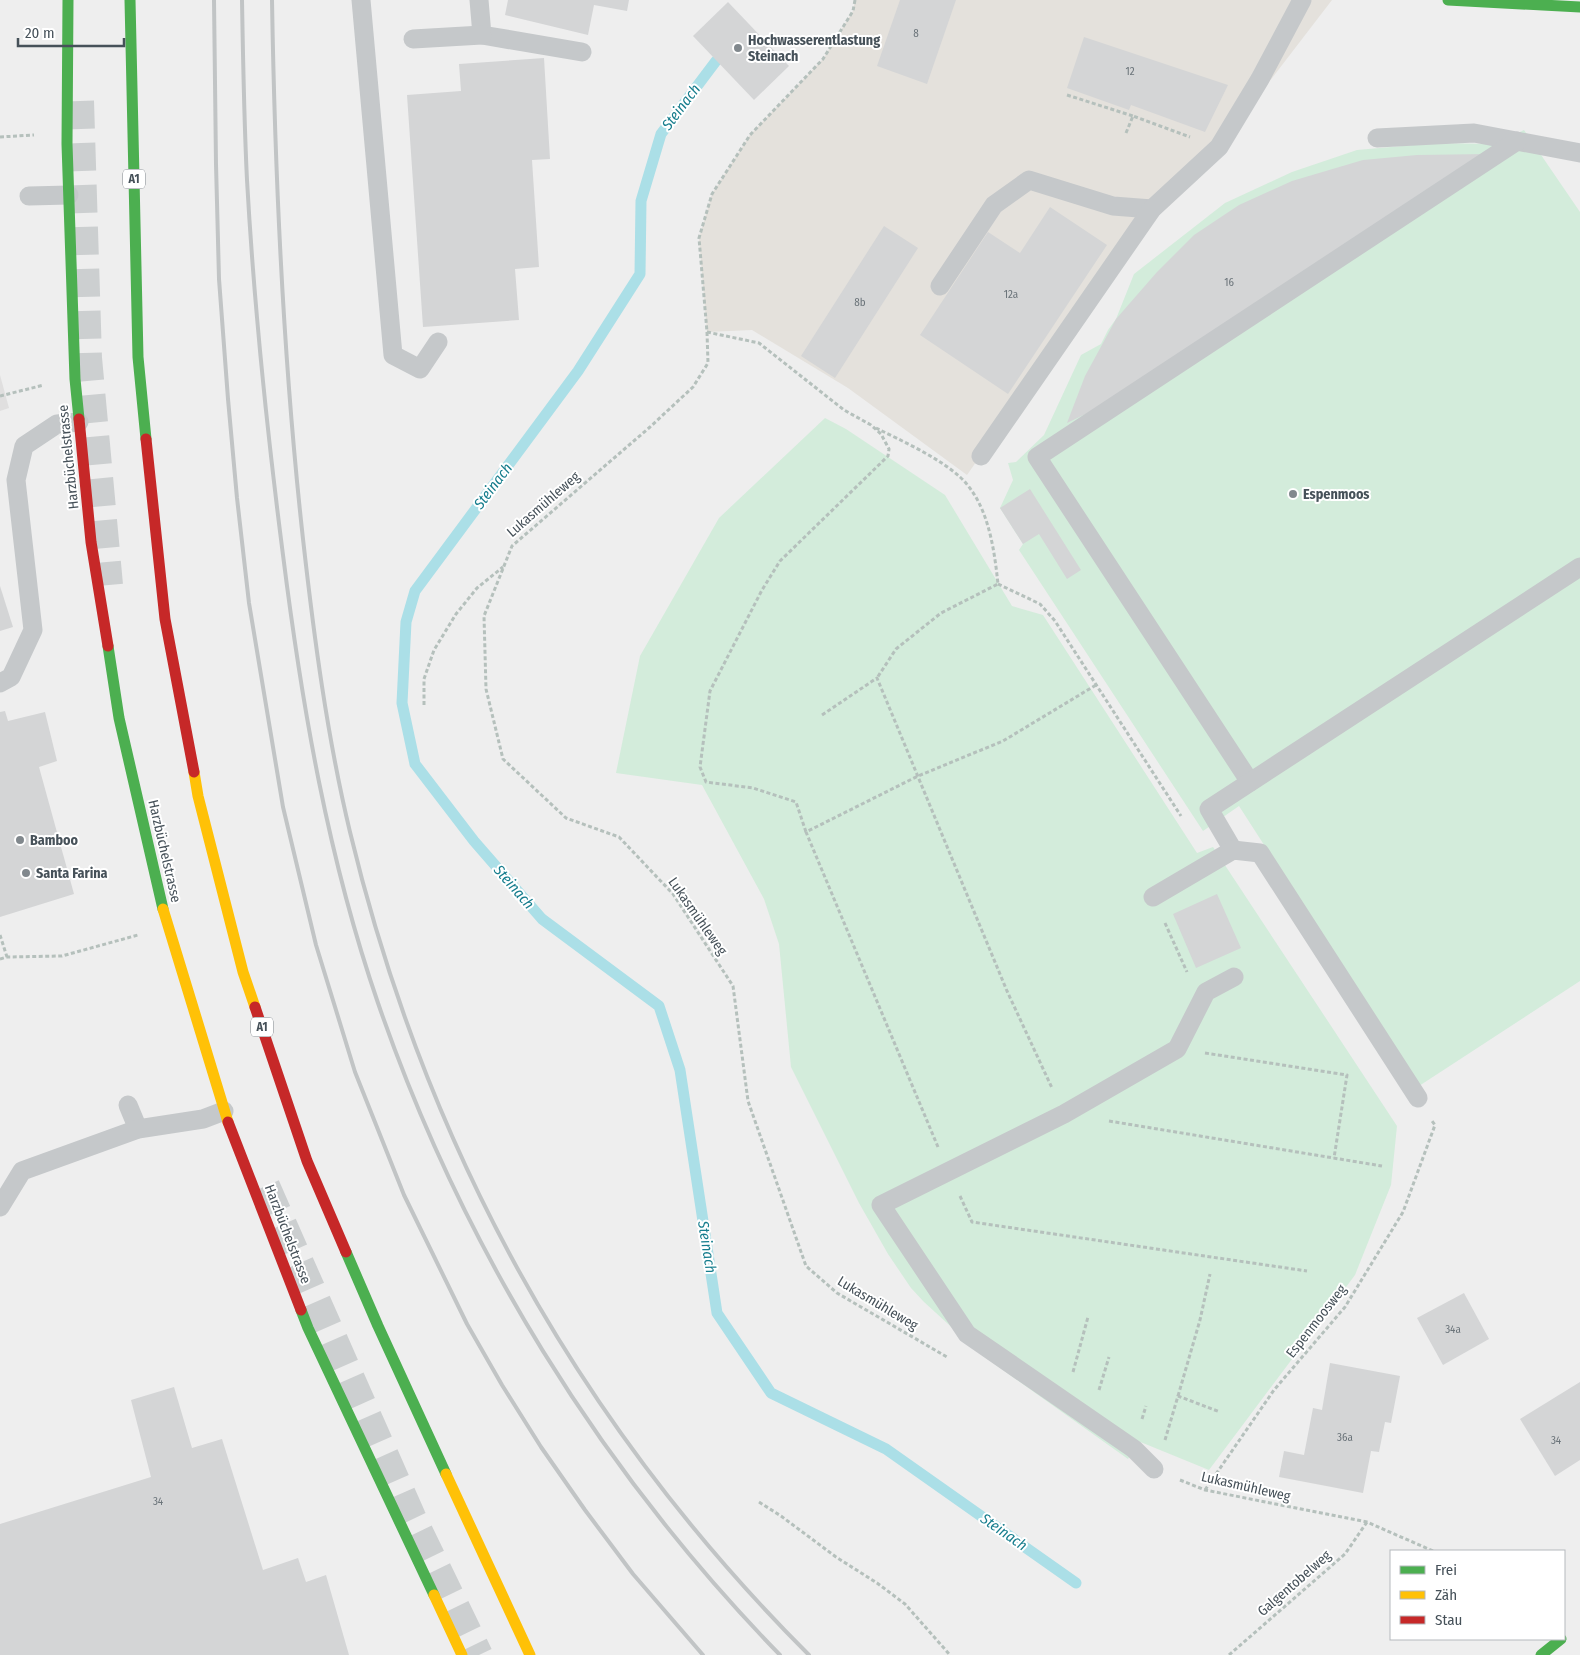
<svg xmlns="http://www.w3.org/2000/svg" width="1580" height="1655" viewBox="0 0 1580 1655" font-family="'Fira Sans Condensed',sans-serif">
  <rect width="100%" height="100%" fill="#eee"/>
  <!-- commercial -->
  <path fill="#e4e1dc" d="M855,0H1332L1219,147L1152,209L967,475L848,388L752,330L707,332L699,238L712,194L750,135L823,59L853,11Z"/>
  <!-- education -->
  <path fill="#e0dfdf" d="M0,375L9,408L0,411Z"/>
  <!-- green -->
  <g fill="#d3ecdb">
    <path d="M1524,130L1580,212V981L1419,1086L1239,806L1203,831L1019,550L1023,544L1000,508L1013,480L1008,463L1016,462L1044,435L1081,355L1101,344L1108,330L1116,319L1134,274L1225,203L1292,172L1357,150L1436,143L1495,144Z"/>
    <path d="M825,418L846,429L945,495L1012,606L1043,615L1197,853L1213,847L1397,1126L1391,1185L1355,1275L1209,1470L1138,1441L1128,1459L982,1355L924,1302L911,1288L888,1254L859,1203L791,1067L779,944L764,899L702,785L616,773L640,656L719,518Z"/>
  </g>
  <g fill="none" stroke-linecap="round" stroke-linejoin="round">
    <!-- stream -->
    <path stroke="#abdfe7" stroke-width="11" d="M716,61L661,134L641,201L640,274L578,371L415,591L406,622L402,703L415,764L474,841L542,919L659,1006L680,1070L717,1313L771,1393L886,1449L1076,1583"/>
  </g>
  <!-- building -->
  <g fill="#d4d5d6">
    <path d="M508,0H629L627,11L594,5L588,35L505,15Z"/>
    <path d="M900,0H956L927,84L877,66Z"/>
    <path d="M728,2L789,66L754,100L693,36Z"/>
    <path d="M1084,37L1228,85L1205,132L1131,105L1129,110L1067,88Z"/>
    <path d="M544,58L550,159L532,160L539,267L515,269L519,320L423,327L407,95L461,91L459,64Z"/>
    <path d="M1487,154L1135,390L1067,423L1085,376L1116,319L1157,272L1194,235L1239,205L1292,181L1363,160L1417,155Z"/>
    <path d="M1050,207L1107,245L1008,394L920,335L988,232L1020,253Z"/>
    <path d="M884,226L918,248L835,378L801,356Z"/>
    <path d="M1030,489L1081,570L1067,579L1039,534L1023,544L1000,508Z"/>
    <path d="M0,586L13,627L0,631Z"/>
    <path d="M5,711L8,721L45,712L57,761L39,767L74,894L0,917V712Z"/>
    <path d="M1217,894L1241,948L1196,968L1173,914Z"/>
    <path d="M1464,1293L1489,1339L1443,1365L1417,1318Z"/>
    <path d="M1330,1363L1400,1376L1391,1423L1385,1422L1379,1452L1371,1451L1363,1493L1279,1477L1284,1451L1304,1455L1313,1408L1322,1410Z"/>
    <path d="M1580,1382V1460L1555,1476L1520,1419Z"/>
    <path d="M174,1387L192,1448L222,1439L263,1570L298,1558L306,1582L326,1575L349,1655H0V1524L151,1477L131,1400Z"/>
  </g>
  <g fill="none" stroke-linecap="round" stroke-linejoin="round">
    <!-- highway-tunnel -->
    <g stroke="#cccfd0" stroke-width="28" stroke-dasharray="28 14" stroke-linecap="butt">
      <path d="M80,101L88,358L109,585"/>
      <path d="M266,1186L412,1517L479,1655"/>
    </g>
    <!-- path -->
    <g stroke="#b5c0bc" stroke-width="3" stroke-dasharray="4 2.5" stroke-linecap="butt">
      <path d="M855,0L853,11L823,59L750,135L712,194L699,238L707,332L708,363L693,387L650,427L512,546L484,616L486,689L503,759L566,818L619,837L673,894L733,986L748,1101L806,1266L837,1293L947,1357"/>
      <path d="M1067,95L1133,116"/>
      <path d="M1126,133L1133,116L1190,137"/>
      <path d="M0,137L34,135"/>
      <path d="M707,332L759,343L844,410L871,425L881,434L889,449L888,456L780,561L762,590L710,691L700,767L706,782L753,788L796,802L806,832"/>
      <path d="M0,396L44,385"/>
      <path d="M876,428C902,441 938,457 960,477C988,503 994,547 998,584L941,613L896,649L877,678"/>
      <path d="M998,584L1040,604L1055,621L1181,816"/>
      <path d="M424,705V679L434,650L456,614L477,588L503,567"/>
      <path d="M822,715L877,678L1007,991L1052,1088"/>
      <path d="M1165,923L1187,972"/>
      <path d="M0,935L7,957"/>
      <path d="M0,959L7,957L62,956L138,935"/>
      <path d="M1205,1053L1347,1075L1334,1158"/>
      <path d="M1109,1121L1382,1166"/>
      <path d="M938,1147L806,832L918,776L1003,741L1096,685"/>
      <path d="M960,1196L972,1222L1307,1271"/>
      <path d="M1073,1372L1088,1317"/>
      <path d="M1099,1390L1109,1357"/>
      <path d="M1178,1396L1200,1320L1210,1274"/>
      <path d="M1142,1419L1146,1406"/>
      <path d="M1165,1440L1178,1396L1220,1412"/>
      <path d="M1180,1480L1205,1490L1367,1522L1433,1551"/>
      <path d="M1205,1490L1274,1390L1345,1307L1403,1212L1435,1125L1432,1121"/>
      <path d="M759,1502L781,1516L836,1557L877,1583L905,1604L950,1655"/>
      <path d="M1229,1655L1345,1554L1367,1522"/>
    </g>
    <!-- lane -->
    <g stroke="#c5c8ca" stroke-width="19">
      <path d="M361,0L393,355L420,369L438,342"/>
      <path d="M479,0L482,35L582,52"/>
      <path d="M413,39L482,35"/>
      <path d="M1377,138L1474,133L1580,153"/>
      <path d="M29,196L69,195"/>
      <path d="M940,286L994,205L1029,180L1113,206L1152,209"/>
      <path d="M981,456L1152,209L1219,147L1260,79L1302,0"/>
      <path d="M0,683L11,677L33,630L16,480L24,446L57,424L79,422"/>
      <path d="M1250,782L1037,457L1517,141"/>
      <path d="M1233,850L1209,809L1580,567"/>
      <path d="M1153,897L1233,850L1260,853L1418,1098"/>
      <path d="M128,1105L138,1129"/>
      <path d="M0,1207L22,1171L138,1129L203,1119L224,1111"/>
      <path d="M1154,1469L1134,1449L967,1334L881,1205L1064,1114L1177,1049L1206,992L1234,977"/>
    </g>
    <!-- fast -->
    <g stroke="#4caf50" stroke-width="11">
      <path d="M68,0L67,144L75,379L79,419"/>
      <path d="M130,0L138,357L146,439"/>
      <path d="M1448,0L1580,7"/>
      <path d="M108,646L119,718L163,909"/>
      <path d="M346,1252L378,1326L446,1474"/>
      <path d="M301,1310L308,1328L434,1595"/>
      <path d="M1541,1655L1561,1639"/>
    </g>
    <!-- slow -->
    <g stroke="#ffc107" stroke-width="11">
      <path d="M194,772L198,796L243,972L255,1007"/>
      <path d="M163,909L228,1122"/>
      <path d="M446,1474L530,1655"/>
      <path d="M434,1595L462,1655"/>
    </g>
    <!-- jam -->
    <g stroke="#c62828" stroke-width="11">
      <path d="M79,419L91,542L108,646"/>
      <path d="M146,439L165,619L194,772"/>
      <path d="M255,1007L307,1161L346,1252"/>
      <path d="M228,1122L301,1310"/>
    </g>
    <!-- rail -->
    <g stroke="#c1c4c5" stroke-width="4">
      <path d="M214,0L216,164L219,279L228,399L237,498L249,603L283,807L316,945L355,1072L404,1195L467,1324L502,1385L541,1447L585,1510L633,1574L703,1655"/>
      <path d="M242,0C243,60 244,120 247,180C254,305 267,431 283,555C302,706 328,858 378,1003C462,1247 600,1470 780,1655"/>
      <path d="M272,0C275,181 283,359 303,539C314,637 327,736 350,832C426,1148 579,1425 809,1655"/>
    </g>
  </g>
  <!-- markers -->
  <g fill="#81888d" stroke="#fff" stroke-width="2">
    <circle cx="738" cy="48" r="5"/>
    <circle cx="1293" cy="494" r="5"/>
    <circle cx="20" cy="840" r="5"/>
    <circle cx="26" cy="873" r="5"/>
  </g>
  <g text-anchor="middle" stroke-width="4" stroke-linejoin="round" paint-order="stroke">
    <!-- number labels -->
    <g font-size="11" fill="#6b747a">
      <text x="916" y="37">8</text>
      <text x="1130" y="75">12</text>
      <text x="1229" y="286">16</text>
      <text x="1011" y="298">12a</text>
      <text x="860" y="306">8b</text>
      <text x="1453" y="1333">34a</text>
      <text x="1345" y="1441">36a</text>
      <text x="1556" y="1444">34</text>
      <text x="158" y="1505">34</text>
    </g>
    <!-- shield labels -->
    <g fill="#fff" stroke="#7e858b" stroke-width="1">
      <rect x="123" y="169.5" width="22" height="19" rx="4"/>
      <rect x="251" y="1017.5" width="22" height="19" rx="4"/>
    </g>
    <g font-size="12" font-weight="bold" fill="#465159">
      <text x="134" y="183">A1</text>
      <text x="262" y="1031">A1</text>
    </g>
    <!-- poi labels -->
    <g font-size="14" font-weight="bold" fill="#465159" stroke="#fff" text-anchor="start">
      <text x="748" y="45">Hochwasserentlastung<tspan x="748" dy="16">Steinach</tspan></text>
      <text x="1303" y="499">Espenmoos</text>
      <text x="30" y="845">Bamboo</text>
      <text x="36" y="878">Santa Farina</text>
    </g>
    <!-- street labels -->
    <g font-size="14" fill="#465159" stroke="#fff">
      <text transform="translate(68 457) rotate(-96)" y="5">Harzbüchelstrasse</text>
      <text transform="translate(543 504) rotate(-41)" y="5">Lukasmühleweg</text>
      <text transform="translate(165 851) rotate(77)" y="5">Harzbüchelstrasse</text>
      <text transform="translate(698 916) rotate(55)" y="5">Lukasmühleweg</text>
      <text transform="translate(288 1234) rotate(69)" y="5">Harzbüchelstrasse</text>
      <text transform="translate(878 1303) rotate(31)" y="5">Lukasmühleweg</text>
      <text transform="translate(1316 1321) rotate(-52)" y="5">Espenmoosweg</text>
      <text transform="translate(1246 1486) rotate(13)" y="5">Lukasmühleweg</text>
      <text transform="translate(1294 1583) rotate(-41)" y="5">Galgentobelweg</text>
    </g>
    <!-- water labels -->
    <g font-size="15" font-style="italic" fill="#167d8d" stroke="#fff">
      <text transform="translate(681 107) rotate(-53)" y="5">Steinach</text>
      <text transform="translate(493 486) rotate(-53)" y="5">Steinach</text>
      <text transform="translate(514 887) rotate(49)" y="5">Steinach</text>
      <text transform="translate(707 1247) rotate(81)" y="5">Steinach</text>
      <text transform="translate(1004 1532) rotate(35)" y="5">Steinach</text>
    </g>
  </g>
  <!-- legend -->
  <rect x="1390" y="1550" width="175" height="90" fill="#ffffff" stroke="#b5b9bd"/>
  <rect x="1400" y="1566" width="25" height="8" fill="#4caf50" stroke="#b5b9bd"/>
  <text x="1435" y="1575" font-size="15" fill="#465159">Frei</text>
  <rect x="1400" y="1591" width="25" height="8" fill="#ffc107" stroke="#b5b9bd"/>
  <text x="1435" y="1600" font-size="15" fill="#465159">Zäh</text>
  <rect x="1400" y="1616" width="25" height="8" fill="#c62828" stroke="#b5b9bd"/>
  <text x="1435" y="1625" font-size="15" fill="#465159">Stau</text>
  <!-- scale -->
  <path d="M18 38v8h106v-8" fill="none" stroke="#465159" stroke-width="2.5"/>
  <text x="25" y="38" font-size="15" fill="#465159" stroke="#ffffff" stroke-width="4" paint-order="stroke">20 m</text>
</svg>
